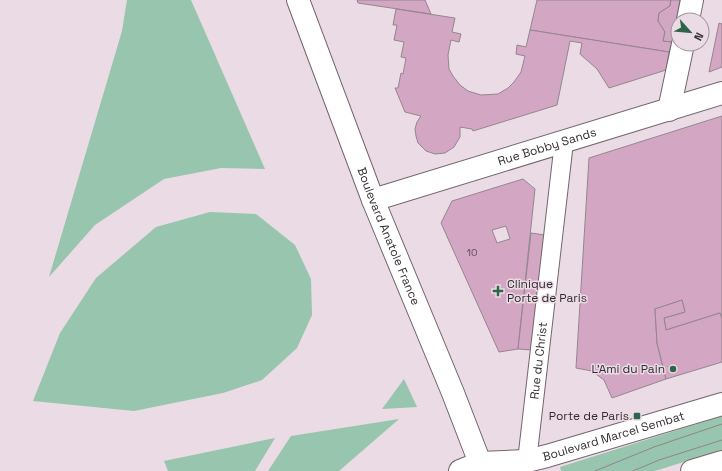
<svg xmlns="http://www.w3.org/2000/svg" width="722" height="471" viewBox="0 0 722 471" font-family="'Space Grotesk',sans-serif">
  <rect width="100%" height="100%" fill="#eadbe4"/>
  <!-- green -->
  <g fill="#97c5ad">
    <path d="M127,0H191L265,169L221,168L164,179L95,225L49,277L122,31Z"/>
    <path d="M210,212L256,214L295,245L311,279L312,315L297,348L262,380L223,393L134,411L33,401L60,333L96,278L156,227Z"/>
    <path d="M404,379L417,407L382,409Z"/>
    <path d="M722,416V450L655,471H561L560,467Z"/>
    <path d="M399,419L339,471H268L291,436Z"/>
    <path d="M275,438L255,471H168L164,461Z"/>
  </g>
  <!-- building -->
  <g fill="#d3a7c3" stroke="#93868e" fill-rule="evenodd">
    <path d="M357,0H425L431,14L358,3Z"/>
    <path d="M537,0H671L670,6L659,13L658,21L665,32L663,41L672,42L669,52L530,30Z"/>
    <path d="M671,0H680L672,42L663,41L665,32L658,21L659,13L670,6Z"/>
    <path d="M396,9L455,18L452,32L461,34L459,42L451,40L448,55L449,69L453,76L460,85L468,91L481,95L498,94L508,88L514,82L521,72L525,56L516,54L517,45L526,47L530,30L669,52L666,70L609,88L597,69L580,54L582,43L570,41L557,105L473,131L472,129L460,127V137L454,147L445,153L435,154L426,151L418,143L416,136L415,129L417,122L421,116L405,112L395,88H398L401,73L403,74L406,58L401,57L404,42L394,40L397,25H393Z"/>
    <path d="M719,23L722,24V67L709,72Z"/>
    <path d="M722,116V319L720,313L666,330L664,318L685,312L682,300L655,309L657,343L666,379L612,398L604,380L592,371L576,368L589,158Z"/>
    <path d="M523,179L535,189L519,339L518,349L499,352L441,223L452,201ZM506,226L510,239L497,243L492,230Z"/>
    <path d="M531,233L545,235L533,350L518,349Z"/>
    <path d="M682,300L685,312L664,318L666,330L720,313L722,319V362L666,379L657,343L655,309Z"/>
  </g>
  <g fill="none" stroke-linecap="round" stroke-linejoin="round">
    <defs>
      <g id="pedestrian">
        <path id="s1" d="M527,461L564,142"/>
      </g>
      <g id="minor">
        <path d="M688,20L692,0"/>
        <path d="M669,110L683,44"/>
        <path id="s2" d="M373,200L722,93"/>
      </g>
      <g id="tertiary">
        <path id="s3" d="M484,471L480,463L527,461L547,456L722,404"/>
        <path d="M692,471L722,462"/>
      </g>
      <g id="secondary">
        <path id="s4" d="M298,0L373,200L453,393L480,463"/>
        <path d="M460,471L480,463"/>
      </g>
    </defs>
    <!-- pedestrian casing -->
    <use href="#pedestrian" stroke="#73666e" stroke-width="20"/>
    <!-- minor casing -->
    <use href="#minor" stroke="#73666e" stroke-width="24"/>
    <!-- tertiary casing -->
    <use href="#tertiary" stroke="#73666e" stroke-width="24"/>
    <!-- secondary casing -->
    <use href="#secondary" stroke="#73666e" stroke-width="24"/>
    <!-- pedestrian -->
    <use href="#pedestrian" stroke="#fff" stroke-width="18"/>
    <!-- minor -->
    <use href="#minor" stroke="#fff" stroke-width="22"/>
    <!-- tertiary -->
    <use href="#tertiary" stroke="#fff" stroke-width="22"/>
    <!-- secondary -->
    <use href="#secondary" stroke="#fff" stroke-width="22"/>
    <!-- tram -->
    <g stroke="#8f848b" stroke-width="1">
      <path d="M595,471L654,447L722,424"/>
      <path d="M633,471L659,460L722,440"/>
    </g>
  </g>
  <!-- markers -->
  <g fill="#2d644b" stroke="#eadbe4" stroke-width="1.5">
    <path d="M496 285h4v4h4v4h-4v4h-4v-4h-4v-4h4z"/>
    <circle cx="673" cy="369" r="4"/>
    <rect x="633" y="412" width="8" height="8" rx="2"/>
  </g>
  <g text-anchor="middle" stroke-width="3" stroke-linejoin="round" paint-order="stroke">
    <!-- number labels -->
    <g font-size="10" fill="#5a4b55">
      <text x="472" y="256">10</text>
    </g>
    <!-- street labels -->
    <g font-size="12" fill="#322c30" stroke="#eadbe4">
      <text dy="4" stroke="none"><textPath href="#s2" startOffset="182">Rue Bobby Sands</textPath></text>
      <text dy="4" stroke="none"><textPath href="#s4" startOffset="253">Boulevard Anatole France</textPath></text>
      <text dy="4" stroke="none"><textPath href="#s1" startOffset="101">Rue du Christ</textPath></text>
      <text dy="4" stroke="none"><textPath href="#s3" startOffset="146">Boulevard Marcel Sembat</textPath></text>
    </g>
    <!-- poi labels -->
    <g font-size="12" fill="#322c30" stroke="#eadbe4" text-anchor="end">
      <text x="507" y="288" text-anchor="start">Clinique<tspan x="507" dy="14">Porte de Paris</tspan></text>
      <text x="665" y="373">L'Ami du Pain</text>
      <text x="629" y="420">Porte de Paris</text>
    </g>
  </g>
  <!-- north arrow -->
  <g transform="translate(690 32) rotate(117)"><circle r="19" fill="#eadbe4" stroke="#a0959c"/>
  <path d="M0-3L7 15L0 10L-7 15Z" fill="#2d644b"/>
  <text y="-6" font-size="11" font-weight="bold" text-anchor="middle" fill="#322c30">N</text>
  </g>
</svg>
